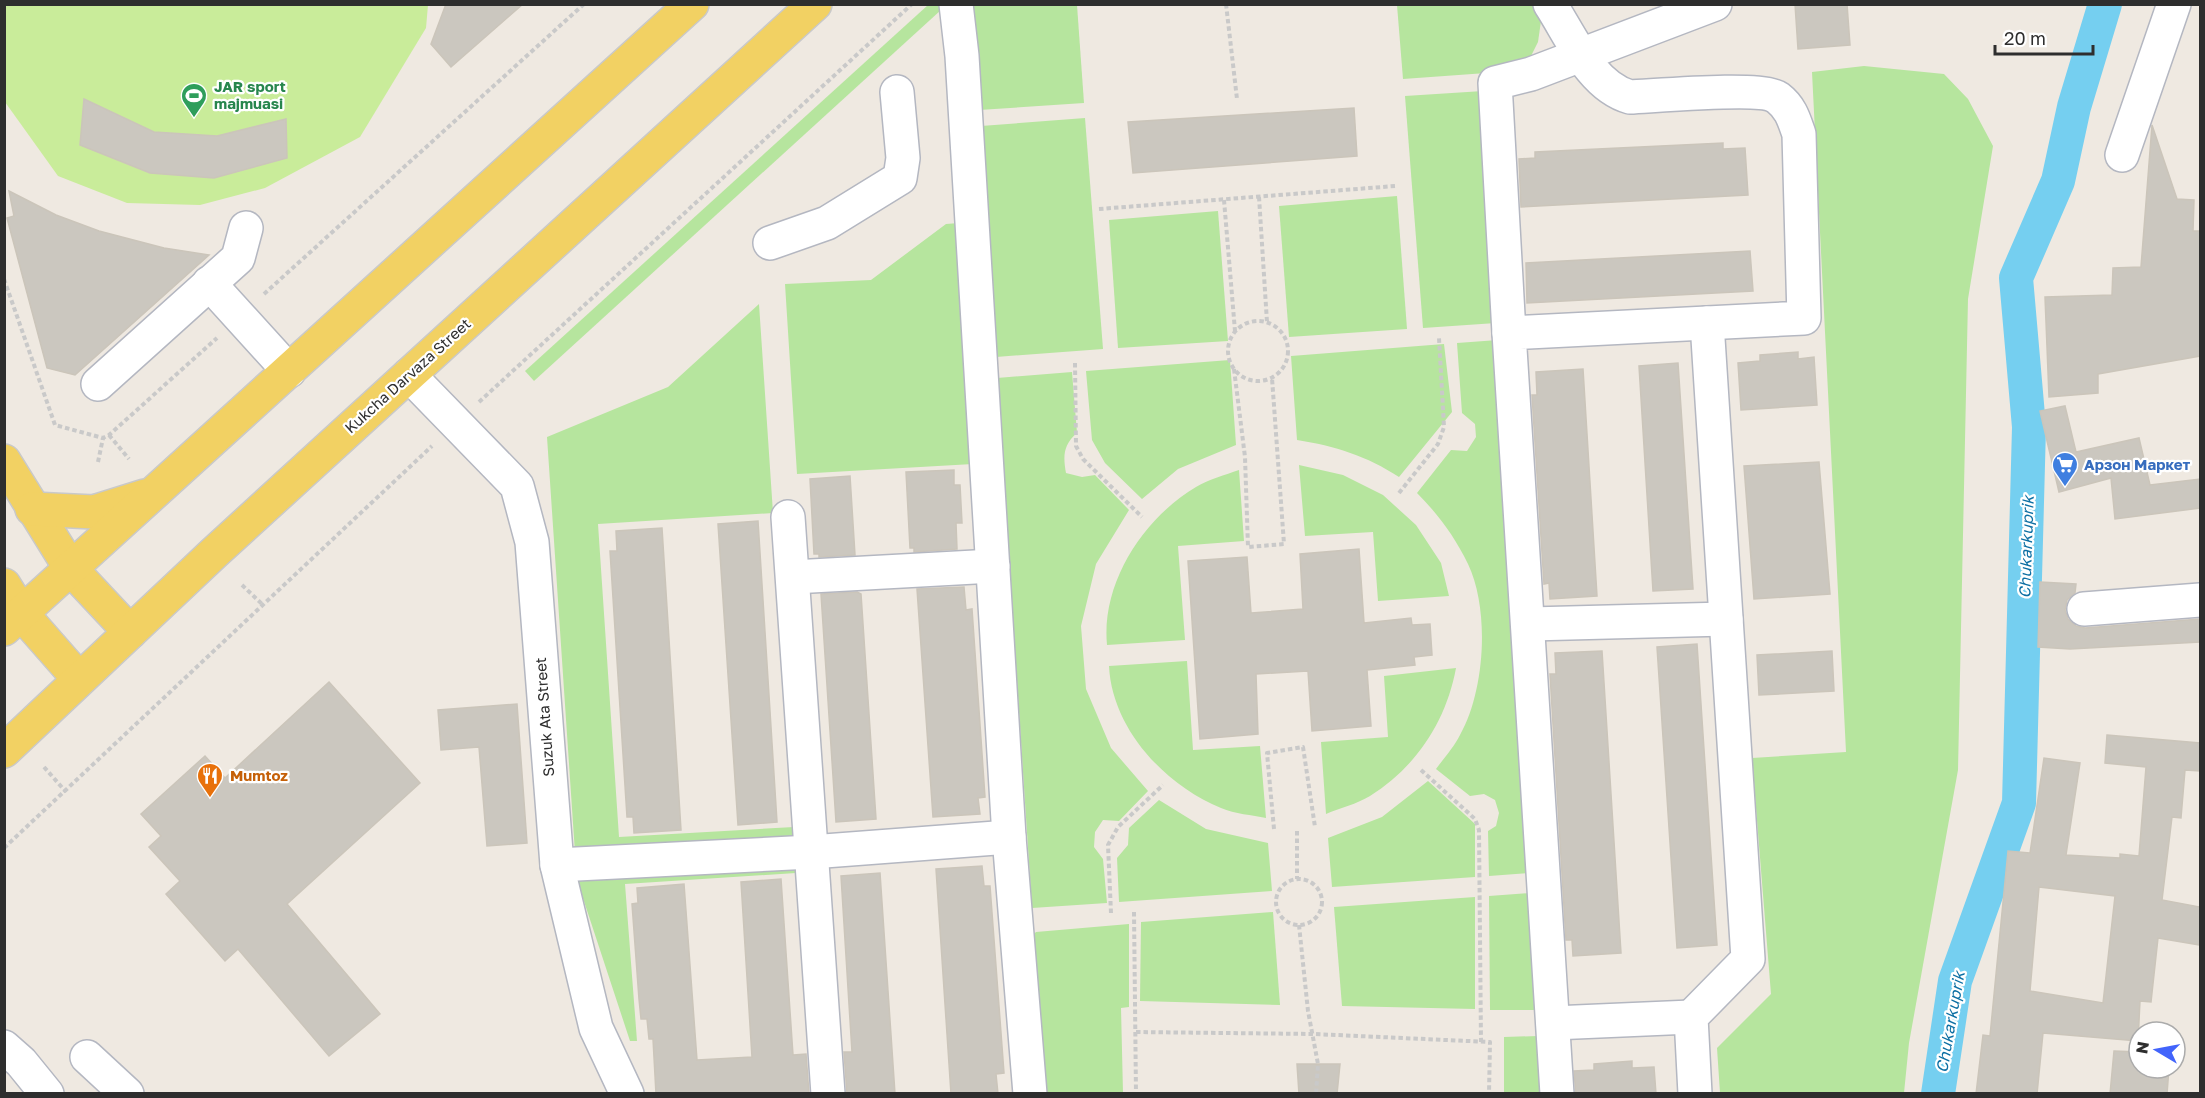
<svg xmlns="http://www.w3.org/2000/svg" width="2205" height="1098" viewBox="0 0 2205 1098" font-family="'Golos Text',sans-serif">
  <rect width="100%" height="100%" fill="#efe9e1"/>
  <!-- green -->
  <g fill="#b6e59e">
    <path d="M928,5H941V10L534,381L525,371Z"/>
    <path d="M972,5H1077L1084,103L979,110Z"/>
    <path d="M1397,5H1535L1542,14L1538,42L1531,56L1514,71L1403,79Z"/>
    <path d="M1864,66L1944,74L1968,99L1993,146L1968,299L1958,770L1909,1043L1904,1093H1720L1717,1048L1771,994L1752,758L1846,752L1812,72Z"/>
    <path d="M1483,91L1496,323L1423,328L1405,96Z"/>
    <path d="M1085,118L1103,349L996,357L981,126Z"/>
    <path d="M1397,196L1407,329L1289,337L1279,206Z"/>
    <path d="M1218,211L1228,341L1118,348L1109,220Z"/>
    <path d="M959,223L973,464L797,474L785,284L871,280L946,224Z"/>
    <path d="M759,304L773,513L598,524L619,837L794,827L795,837L575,853L547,437L668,387Z"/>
    <path d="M1498,340L1528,873L1489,876L1488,831L1496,826L1499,813L1495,800L1484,794L1470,796L1436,769C1444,758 1454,747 1460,735C1485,691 1490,610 1468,564C1455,537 1438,514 1417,493L1451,450L1467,451L1476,437L1475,424L1462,413L1457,343Z"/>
    <path d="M1444,344L1452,412L1399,477C1367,456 1335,446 1297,440L1291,356Z"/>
    <path d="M1230,360L1236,445L1178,469L1142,499L1105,463L1092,440L1086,371Z"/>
    <path d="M1072,372L1077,433C1063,445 1063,456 1066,473L1082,477L1095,475L1129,510L1096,564L1081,626L1086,689L1111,748L1148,791L1119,821L1103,820L1095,832L1094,847L1103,859L1107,903L1032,908L997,378Z"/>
    <path d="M1299,465L1343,475L1383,495L1416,525L1441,563L1449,596L1378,601L1373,532L1305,536Z"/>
    <path d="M1239,470L1244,541L1178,546L1185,640L1107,645C1101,582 1144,518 1196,487C1209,479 1225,475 1239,470Z"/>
    <path d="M1187,661L1193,750L1260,746L1266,818C1252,815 1235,814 1221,808C1165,785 1112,729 1109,666Z"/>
    <path d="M1456,668C1446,722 1416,767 1370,796C1357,804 1340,808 1326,814L1321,742L1388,737L1384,676Z"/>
    <path d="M1428,781L1475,824V877L1332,887L1328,838L1382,817Z"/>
    <path d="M1159,800L1206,829L1268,843L1272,891L1119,902L1117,858L1128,845L1129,828Z"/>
    <path d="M795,864L796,873L625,884L637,1041H630L576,877Z"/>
    <path d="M1530,893L1537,1010H1490L1489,896Z"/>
    <path d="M1475,897V1009L1342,1006L1334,907Z"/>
    <path d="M1273,912L1280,1005L1140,1001L1141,922Z"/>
    <path d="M1129,924V1007L1121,1008L1123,1093H1039L1028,940L1036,932Z"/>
    <path d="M1538,1036L1541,1093L1504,1094V1037Z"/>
  </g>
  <!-- pitch -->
  <path fill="#c9ec9a" d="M4,5H428L426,28L360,137L265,188L200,205L127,203L58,176L5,102Z"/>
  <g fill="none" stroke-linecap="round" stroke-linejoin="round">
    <!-- canal -->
    <path stroke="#75cff0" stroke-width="34" d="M1938,1094L1955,981L2019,803L2029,427L2016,278L2058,181L2074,107L2105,4"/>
  </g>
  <!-- building -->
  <g fill="#cbc7bf" stroke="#cbc5ba" stroke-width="1.5" fill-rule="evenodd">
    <path d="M446,4H523L451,67L431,44Z"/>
    <path d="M1795,4H1847L1850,45L1798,49Z"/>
    <path d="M84,99L154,132L217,136L286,119L287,158L214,178L150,173L80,145Z"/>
    <path d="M1354,108L1357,156L1133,173L1128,122Z"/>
    <path d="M2152,125L2177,199L2194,200L2193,231H2200V356L2098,374V393L2049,397L2045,297L2112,295L2113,268L2141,267Z"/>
    <path d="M1723,143V149L1745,148L1748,195L1521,207L1519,159L1535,158V152Z"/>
    <path d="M9,191L56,215L99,231L164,248L209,255L75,375L47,368L7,218L14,216Z"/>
    <path d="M1750,251L1753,291L1527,303L1526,263Z"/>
    <path d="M1798,352V359L1814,357L1817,405L1741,410L1738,363L1760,361V355Z"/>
    <path d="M1678,363L1693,589L1653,591L1639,366Z"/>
    <path d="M1583,369L1597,596L1550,599L1549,583L1544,584L1532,395H1537L1536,372Z"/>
    <path d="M2065,406L2076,452L2139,438L2150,485L2200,479V508L2115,519L2111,478L2059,492L2040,411Z"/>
    <path d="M1819,462L1830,594L1754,599L1744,466Z"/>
    <path d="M954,470V485H960L962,523H956L957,549L914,552V548H910L906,472Z"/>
    <path d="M850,476L855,555L819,557V554H814L810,479Z"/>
    <path d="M758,521L777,822L738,825L718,524Z"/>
    <path d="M662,528L681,830L634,833L633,817H627L610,551H617L616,531Z"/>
    <path d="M1359,549L1364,623L1411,618L1412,625L1430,624L1432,655L1414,657L1415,665L1367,670L1371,726L1312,731L1308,671L1256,674L1258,734L1200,739L1188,561L1247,557L1251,613L1303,609L1300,554Z"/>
    <path d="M2040,582L2076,584L2075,593L2067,600L2065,610L2068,619L2076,626L2085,628L2200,619V642L2070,649L2038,647Z"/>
    <path d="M964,587L966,610L972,609L985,797L978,798L980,814L933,817L917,589Z"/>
    <path d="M857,592L861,594L876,819L836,822L821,594Z"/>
    <path d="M1697,644L1717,945L1677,948L1657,647Z"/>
    <path d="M1602,651L1621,953L1573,956L1572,940H1566L1550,674H1556L1555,653Z"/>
    <path d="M1832,651L1834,691L1759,695L1757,655Z"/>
    <path d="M329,682L420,783L287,904L380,1014L329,1056L238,949L225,961L166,894L180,881L149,847L161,836L141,814L205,756L225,778Z"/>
    <path d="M517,704L527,843L487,846L479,747L441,750L438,710Z"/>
    <path d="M2107,735L2200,743V771L2185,770L2181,818L2172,817L2162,900L2200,907V945L2158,938L2151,1002L2140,1001L2138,1041L2043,1033L2037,1094H1976L1983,1035L1990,1036L2008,851L2030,853L2044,758L2080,763L2066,855L2120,858V854L2139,856L2146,767L2105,763ZM2039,887L2115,896L2103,1003L2030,991Z"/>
    <path d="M982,866L984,886H990L1004,1073L996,1074L998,1094H951L936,869Z"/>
    <path d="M880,873L895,1094H847L844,1052H852L841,876Z"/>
    <path d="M781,879L793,1055L806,1054L809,1094H656L653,1039H649L647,1019H641L639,999L632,904L638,903L637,888L684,884L697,1060L752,1057L741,882Z"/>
    <path d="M2114,1051L2139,1052V1068H2169L2167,1094H2110Z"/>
    <path d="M1632,1061V1068L1654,1067L1656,1094H1576L1574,1071L1594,1070V1064Z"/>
    <path d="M1297,1064H1340L1337,1094H1299Z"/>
  </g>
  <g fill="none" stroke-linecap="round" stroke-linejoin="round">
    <defs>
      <g id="minor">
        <path d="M956,4L962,56L1009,837L1030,1094"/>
        <path d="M1550,4C1571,36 1591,86 1630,97C1655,96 1762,86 1778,98C1791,108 1794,120 1799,134L1804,318L1509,333L1557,1094"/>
        <path d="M2122,155L2174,4"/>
        <path d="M770,243L827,223L900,178L903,158L897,92"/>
        <path d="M209,283L289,371"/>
        <path d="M1509,333L1495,83L1531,74L1715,4"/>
        <path d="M409,375L517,486L532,542L557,865L596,1028L627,1094"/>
        <path d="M98,384L238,258L246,228"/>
        <path d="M788,517L828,1094"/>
        <path d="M793,577L993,566"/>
        <path d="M2084,609L2200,600"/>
        <path d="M1530,624L1726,619"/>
        <path d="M557,865L811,852L1009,837"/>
        <path d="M1553,1023L1691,1017"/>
        <path d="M4,1047L21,1062L47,1094"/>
        <path d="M87,1057L127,1094"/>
        <path d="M1695,1094L1691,1017L1748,959L1707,323"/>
      </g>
      <g id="major">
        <path d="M4,461L71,569L130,632"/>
        <path d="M32,509L94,512L145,496"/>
        <path d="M4,585L22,614L79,679"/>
        <path d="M4,629L692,4"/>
        <path d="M4,751L214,553L815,4"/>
      </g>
    </defs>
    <!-- minor casing -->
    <use href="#minor" stroke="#b4b7c1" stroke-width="36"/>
    <!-- major casing -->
    <use href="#major" stroke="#c9c9c9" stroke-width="36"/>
    <!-- path -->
    <g stroke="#c9c9c9" stroke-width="4" stroke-dasharray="4.5 3" stroke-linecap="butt">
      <path d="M1226,4L1237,99"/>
      <path d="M1259,197L1267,322"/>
      <path d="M1224,200L1235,331"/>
      <path d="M1099,209L1395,186"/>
      <path d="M4,279L55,425L103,438L109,435L217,338"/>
      <path d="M264,294L584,4"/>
      <circle cx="1258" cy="351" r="30"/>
      <path d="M1075,363L1076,446L1083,459L1142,517"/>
      <path d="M1234,369L1245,457L1248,547L1284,544L1272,378"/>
      <path d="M479,402L912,4"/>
      <path d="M109,435L129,459"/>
      <path d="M98,462L103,438"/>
      <path d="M1399,493L1438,444L1444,427L1439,338"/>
      <path d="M242,585L262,604"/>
      <path d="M44,767L66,792"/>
      <path d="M1421,770L1475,819L1479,830L1481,1042"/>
      <path d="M1274,829L1267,753L1303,747L1315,827"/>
      <path d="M1297,831V879"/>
      <path d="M4,848L432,446"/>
      <circle cx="1299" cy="902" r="23"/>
      <path d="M1134,912L1136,1094"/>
      <path d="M1111,913L1108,845L1118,827L1163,785"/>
      <path d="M1299,925L1308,1011L1318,1064L1316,1094"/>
      <path d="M1136,1032L1314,1034L1490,1042L1489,1094"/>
    </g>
    <!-- minor -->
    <use href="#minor" stroke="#fff" stroke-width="33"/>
    <!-- major -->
    <use href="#major" stroke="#f2d163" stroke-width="33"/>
  </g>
  <!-- icons -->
  <defs>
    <symbol id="stadium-pin" viewBox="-11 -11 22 30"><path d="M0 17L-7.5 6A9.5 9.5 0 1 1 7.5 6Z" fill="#2e9e5b" stroke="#fff"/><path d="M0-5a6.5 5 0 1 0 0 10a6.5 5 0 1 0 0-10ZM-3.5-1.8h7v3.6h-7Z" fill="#fff"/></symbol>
    <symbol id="supermarket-pin" viewBox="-11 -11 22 30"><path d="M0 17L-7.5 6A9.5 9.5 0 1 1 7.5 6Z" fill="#3f7fe0" stroke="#fff"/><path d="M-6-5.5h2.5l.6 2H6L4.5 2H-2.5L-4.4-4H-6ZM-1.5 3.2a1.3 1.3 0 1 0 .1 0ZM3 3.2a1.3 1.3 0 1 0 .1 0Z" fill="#fff"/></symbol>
    <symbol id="restaurant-pin" viewBox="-11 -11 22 30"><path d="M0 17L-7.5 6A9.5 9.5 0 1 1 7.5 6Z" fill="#e8710a" stroke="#fff"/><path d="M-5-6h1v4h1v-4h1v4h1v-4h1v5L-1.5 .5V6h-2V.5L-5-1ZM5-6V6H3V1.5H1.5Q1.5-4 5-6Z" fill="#fff"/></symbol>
  </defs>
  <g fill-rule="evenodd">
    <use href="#stadium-pin" x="179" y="81" width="30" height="40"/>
    <use href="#supermarket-pin" x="2050" y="450" width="30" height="40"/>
    <use href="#restaurant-pin" x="195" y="761" width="30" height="40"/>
  </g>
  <g text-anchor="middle" stroke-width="4.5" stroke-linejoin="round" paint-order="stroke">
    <!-- leisure labels -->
    <g font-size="15" font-weight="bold" fill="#27864d" stroke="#fff" text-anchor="start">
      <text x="214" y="92">JAR sport<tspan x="214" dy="17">majmuasi</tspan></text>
    </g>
    <!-- street labels -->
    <g font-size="15" fill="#2e2e2e" stroke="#fff">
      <text transform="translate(408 376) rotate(-42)" y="5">Kukcha Darvaza Street</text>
      <text transform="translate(545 717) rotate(-94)" y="5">Suzuk Ata Street</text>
    </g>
    <!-- shop labels -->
    <g font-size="15" font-weight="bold" fill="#366cbe" stroke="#fff" text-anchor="start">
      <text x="2084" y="470">Арзон Маркет</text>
    </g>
    <!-- food labels -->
    <g font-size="15" font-weight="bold" fill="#c56008" stroke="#fff" text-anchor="start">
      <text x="230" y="781">Mumtoz</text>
    </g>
    <!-- water labels -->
    <g font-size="16" font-style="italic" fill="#0d6fa3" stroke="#fff">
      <text transform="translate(2026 547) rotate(-88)" y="6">Chukarkuprik</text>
      <text transform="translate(1950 1022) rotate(-80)" y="6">Chukarkuprik</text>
    </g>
  </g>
  <!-- border -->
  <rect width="2205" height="1098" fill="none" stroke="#2e2e2e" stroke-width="12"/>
  <!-- north arrow -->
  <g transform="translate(2157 1050) rotate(280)"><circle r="28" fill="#ffffff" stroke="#ababab" stroke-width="1.5"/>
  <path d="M0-4.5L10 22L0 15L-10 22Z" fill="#4264fb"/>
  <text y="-9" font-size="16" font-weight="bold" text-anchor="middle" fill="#2e2e2e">N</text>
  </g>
  <!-- scale -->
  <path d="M1995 45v9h98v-9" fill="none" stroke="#2e2e2e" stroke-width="3"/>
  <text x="2004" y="45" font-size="18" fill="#2e2e2e" stroke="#ffffff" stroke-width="4.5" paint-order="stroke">20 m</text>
</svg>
